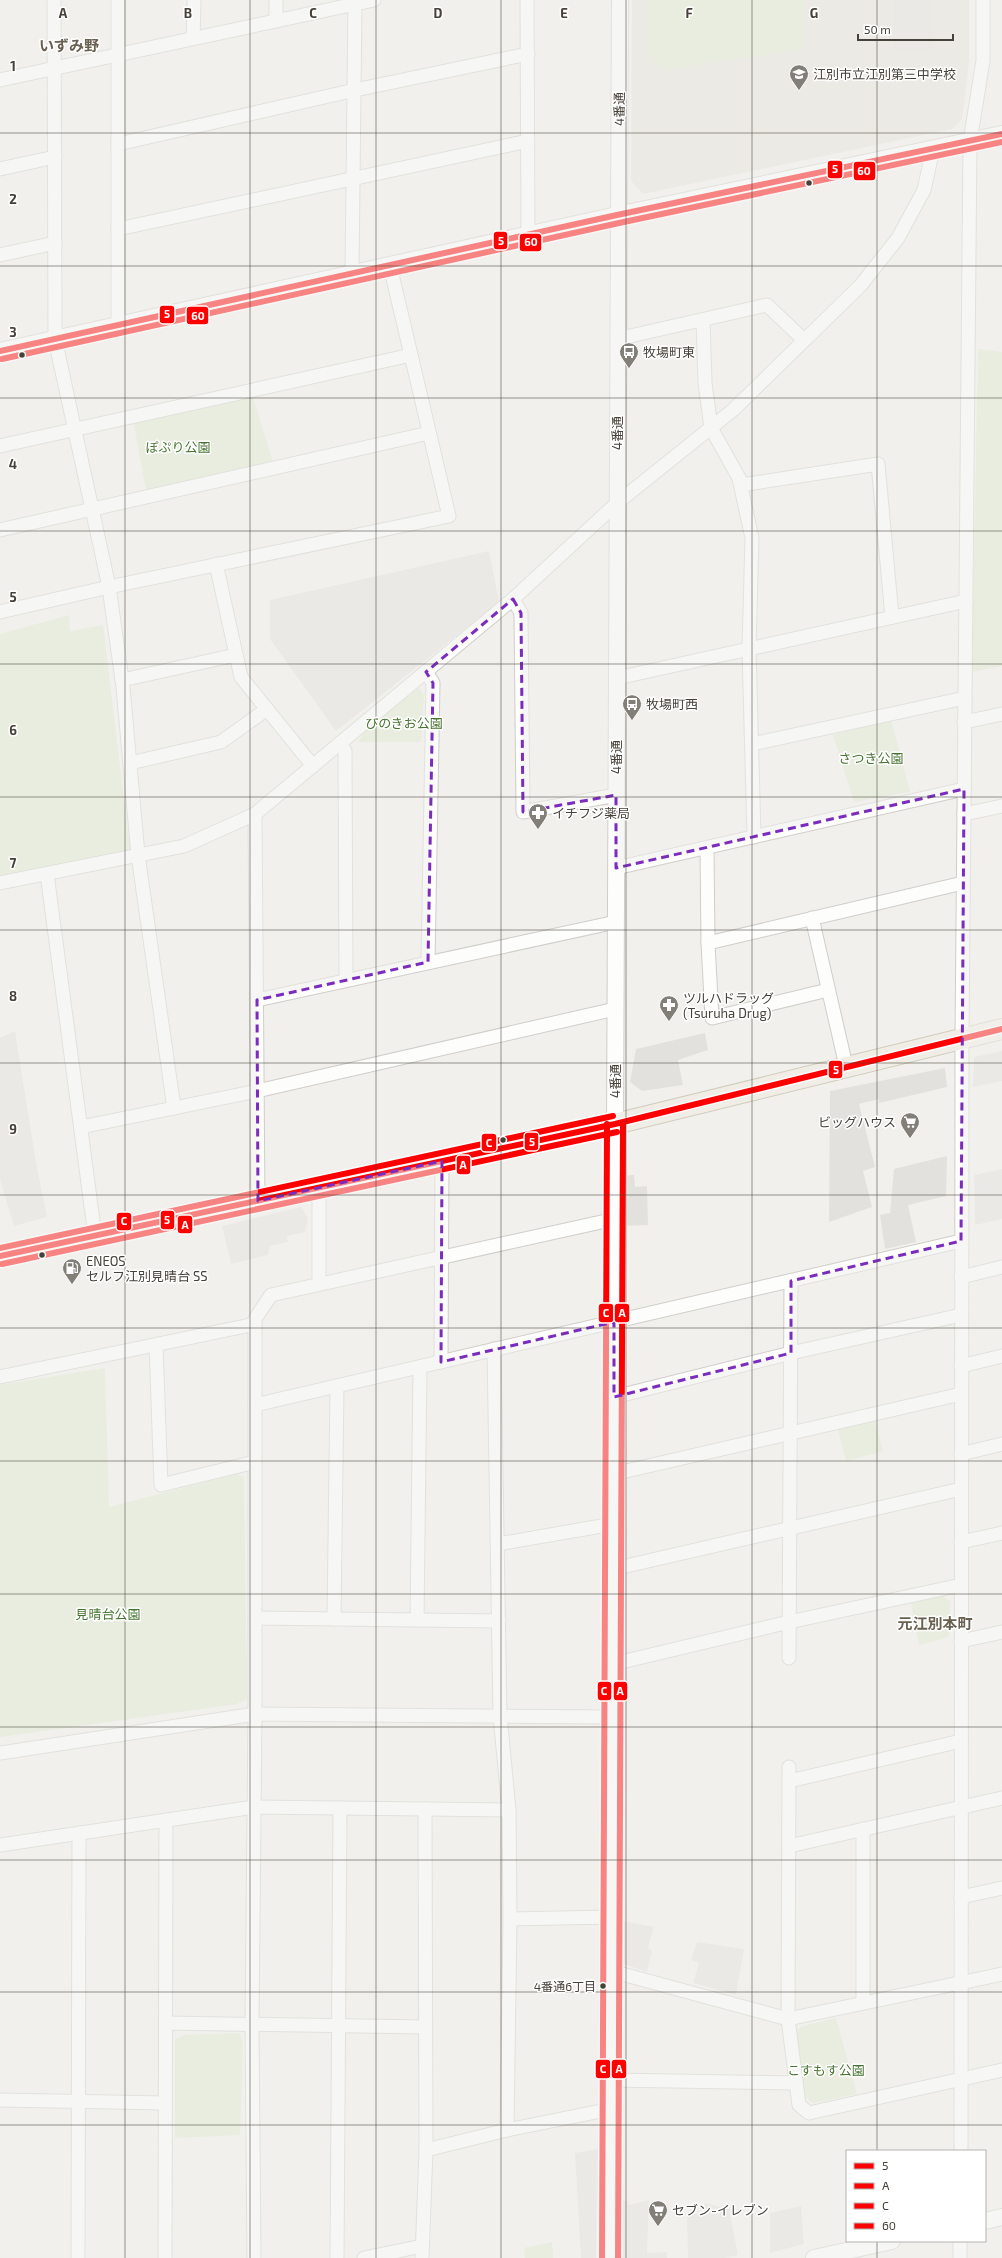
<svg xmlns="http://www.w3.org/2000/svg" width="1002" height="2258" viewBox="0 0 1002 2258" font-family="'Exo 2','Noto Sans JP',sans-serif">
  <rect width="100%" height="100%" fill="#f1f0ec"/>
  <!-- industrial -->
  <path fill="#e3e0dc" d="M489,551L499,602L336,731L270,639V600Z"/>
  <!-- education -->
  <path fill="#e7e3d9" d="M632,0H969V63L962,119L952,129L643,194L631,181Z"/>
  <!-- green -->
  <g fill="#dde9cf">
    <path d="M647,0H804L803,49L662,70L648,52Z"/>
    <path d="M978,349L1002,352V666L972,672Z"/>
    <path d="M252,395L273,462L146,491L133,419Z"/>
    <path d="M69,615L70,631L103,625L130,850L0,876V634Z"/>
    <path d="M419,688L424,696L421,742H358L366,729Z"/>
    <path d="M891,719L910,792L854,802L833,735Z"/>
    <path d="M105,1368L109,1507L237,1474L244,1477L247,1699L237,1704L0,1737V1385Z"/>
    <path d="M875,1420L883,1451L846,1461L838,1429Z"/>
    <path d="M942,1595L950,1602L949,1637L919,1645L911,1603Z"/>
    <path d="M836,2018L857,2094L813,2103L805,2097L796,2031L803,2026Z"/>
    <path d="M239,2033L243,2043L240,2135L175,2138V2039L184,2035Z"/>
    <path d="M552,2242L553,2258H525L524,2248Z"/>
  </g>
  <!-- parking -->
  <g fill="#e3e1dd">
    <path d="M894,0H931L934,50H894Z"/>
    <path d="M15,1031L36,1163L47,1217L14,1226L0,1180V1038Z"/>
    <path d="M705,1033L708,1050L678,1060L683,1085L642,1091L630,1082L636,1049Z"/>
    <path d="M1002,1051V1081L973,1087L974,1057Z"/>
    <path d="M945,1068L947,1087L879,1103V1099L859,1104L875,1167L863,1171L872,1207L829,1222L830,1091Z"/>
    <path d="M947,1156L946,1196L908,1205L916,1242L885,1249L880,1215L890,1213L894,1169Z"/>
    <path d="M1002,1169V1219L975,1225L974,1175Z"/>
    <path d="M634,1175L635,1187L647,1186L648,1225L620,1226L619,1176Z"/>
    <path d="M301,1207L308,1218L305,1232L287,1236L288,1242L270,1246L268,1255L231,1264L222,1226Z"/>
    <path d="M617,1920L654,1927L648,1947L652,1951L647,1972L623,1964V1958L617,1954Z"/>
    <path d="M697,1942L744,1949L736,1995L693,1983L699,1963L691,1960Z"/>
    <path d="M598,2149L596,2258H581L575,2153Z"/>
    <path d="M612,2199L627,2201L629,2205L649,2200L647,2253L667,2252V2258H614Z"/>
    <path d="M705,2203L729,2209L738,2255L725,2258H688L687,2213L704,2214Z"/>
    <path d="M801,2206L804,2244L770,2253V2213Z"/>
  </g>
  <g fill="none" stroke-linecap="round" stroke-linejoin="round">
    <defs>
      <g id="minor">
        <path d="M54,0L55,339L109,587L123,687L138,855L174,1108"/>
        <path d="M118,0V325"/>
        <path d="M276,0V21"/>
        <path d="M527,0L528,235"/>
        <path d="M193,38L194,0"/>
        <path d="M0,80L374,0"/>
        <path d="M118,144L355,90L528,54"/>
        <path d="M0,169L55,157"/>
        <path d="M118,229L528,141"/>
        <path d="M0,255L55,243"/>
        <path d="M352,274L355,0"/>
        <path d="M703,320L705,383L711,428L739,478L752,538L749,648L754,837"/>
        <path d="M617,339L767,305L804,340"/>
        <path d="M0,446L411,355"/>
        <path d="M741,485L878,464L892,617"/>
        <path d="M0,530L429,433"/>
        <path d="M216,564L241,677L313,766"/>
        <path d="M513,599L521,613L523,812L616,795"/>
        <path d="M0,612L109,587L449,516L390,266"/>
        <path d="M426,672L433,683L428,962"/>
        <path d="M617,678L966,601"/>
        <path d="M122,680L236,655"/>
        <path d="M964,722L1002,714"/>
        <path d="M340,743L345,751L346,980"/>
        <path d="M752,744L965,698"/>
        <path d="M130,763L221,742L267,709"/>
        <path d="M255,814L258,1201"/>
        <path d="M964,814L1002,806"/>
        <path d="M707,848L708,943L712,1018L828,990"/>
        <path d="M616,868L964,789"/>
        <path d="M47,874L95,1236"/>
        <path d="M0,883L184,846L255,814L513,599L617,503L733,410L860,286L898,238L924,190L933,149"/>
        <path d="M812,918L846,1066"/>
        <path d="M708,943L963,883"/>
        <path d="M257,1000L616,922"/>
        <path d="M81,1127L257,1091L615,1009"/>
        <path d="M319,1188V1284"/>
        <path d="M961,1277L1002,1267"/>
        <path d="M156,1345L161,1485L255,1462"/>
        <path d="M494,1349L500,1716L509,1810L510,1919L507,2130"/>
        <path d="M441,1362L442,1161"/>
        <path d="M961,1366L1002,1356"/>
        <path d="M0,1377L255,1324"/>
        <path d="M614,1397L791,1353L961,1315"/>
        <path d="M255,1405L961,1241"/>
        <path d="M961,1454L1002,1444"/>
        <path d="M613,1474L961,1394"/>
        <path d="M961,1542L1002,1533"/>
        <path d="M498,1544L613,1524"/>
        <path d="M613,1569L961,1489"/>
        <path d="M255,1618L499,1621"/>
        <path d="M334,1619L337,1386"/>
        <path d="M417,1620L420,1367"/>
        <path d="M961,1641L1002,1632"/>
        <path d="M789,1658L791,1281"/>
        <path d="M613,1664L789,1622L961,1585"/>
        <path d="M0,1753L255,1714L612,1717"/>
        <path d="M789,1767L788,2019L799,2105L809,2113L1002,2070"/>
        <path d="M789,1781L961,1741"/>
        <path d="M0,1845L254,1807L509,1810"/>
        <path d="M789,1846L1002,1798"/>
        <path d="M961,1897L1002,1888"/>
        <path d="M510,1919L611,1917"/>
        <path d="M611,1971L788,2019L1002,1974"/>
        <path d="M863,2003V1829"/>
        <path d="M166,2023L424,2027"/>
        <path d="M611,2080L796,2083"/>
        <path d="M0,2100L165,2103"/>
        <path d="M426,2150L507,2130L611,2109"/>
        <path d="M961,2151L962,1037L970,141L983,61V0"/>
        <path d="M78,2258L79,1833"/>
        <path d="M165,2258L166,1820"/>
        <path d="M254,2258L252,2024L255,1714V1319L271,1295L615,1219"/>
        <path d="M337,2258L340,1808"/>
        <path d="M364,2258L422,2246"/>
        <path d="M422,2258L426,2150L425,1809"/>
        <path d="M960,2258V2241"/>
      </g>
      <g id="tertiary">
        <path d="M0,351L617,215L1002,134"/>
        <path d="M985,2221L1002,2217"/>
        <path d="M610,2258L620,0"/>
        <path d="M814,2258L892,2241"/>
      </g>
      <path id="primary" d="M0,1256L615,1124L1002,1029"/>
    </defs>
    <!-- minor casing -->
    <use href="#minor" stroke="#cfceca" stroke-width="15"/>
    <!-- tertiary casing -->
    <use href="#tertiary" stroke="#cfceca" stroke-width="18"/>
    <!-- primary casing -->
    <use href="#primary" stroke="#d2ccbc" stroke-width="22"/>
    <!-- minor -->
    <use href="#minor" stroke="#fdfdfc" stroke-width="13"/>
    <!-- tertiary -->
    <use href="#tertiary" stroke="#fdfdfc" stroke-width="16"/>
    <!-- primary -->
    <use href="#primary" stroke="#f0ede6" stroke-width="20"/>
    <defs>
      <g id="bus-1">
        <path d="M0,351L617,215L1002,134"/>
        <path d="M0,1256L615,1124L1002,1029"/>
      </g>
      <g id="bus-2">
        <path d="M2,1264L617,1132"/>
        <path d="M618,2258L623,1124"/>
      </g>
      <g id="bus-3">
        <path d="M0,1248L613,1116"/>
        <path d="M602,2258L607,1124"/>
      </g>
      <path id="bus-4" d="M2,359L619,223L1002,142"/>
    </defs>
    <!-- bus-1 casing -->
    <use href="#bus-1" stroke="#fff" stroke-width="9"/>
    <!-- bus-2 casing -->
    <use href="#bus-2" stroke="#fff" stroke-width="9"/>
    <!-- bus-3 casing -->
    <use href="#bus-3" stroke="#fff" stroke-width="9"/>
    <!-- bus-4 casing -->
    <use href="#bus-4" stroke="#fff" stroke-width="9"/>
    <!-- bus-1 -->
    <use href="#bus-1" stroke="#f00" stroke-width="6"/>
    <!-- bus-2 -->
    <use href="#bus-2" stroke="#f00" stroke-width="6"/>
    <!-- bus-3 -->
    <use href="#bus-3" stroke="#f00" stroke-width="6"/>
    <!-- bus-4 -->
    <use href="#bus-4" stroke="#f00" stroke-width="6"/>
  </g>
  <!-- marked area -->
  <path d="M0 0H1002V2258H0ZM513,599L521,613L523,812L616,795V868L964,789L961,1241L791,1281V1353L614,1397V1322L441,1362L442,1161L258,1201L257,1000L428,962L433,683L426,672Z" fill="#f1f0ec" fill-opacity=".55" fill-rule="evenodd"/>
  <path fill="none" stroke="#7b2cbf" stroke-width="3" stroke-dasharray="8 5" stroke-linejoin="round" d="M513,599L521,613L523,812L616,795V868L964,789L961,1241L791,1281V1353L614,1397V1322L441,1362L442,1161L258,1201L257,1000L428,962L433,683L426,672Z"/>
  <!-- grid -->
  <path fill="none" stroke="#474239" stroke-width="1" stroke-opacity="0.55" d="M125,0V2258M250,0V2258M376,0V2258M501,0V2258M626,0V2258M752,0V2258M877,0V2151M0,133H1002M0,266H1002M0,398H1002M0,531H1002M0,664H1002M0,797H1002M0,930H1002M0,1063H1002M0,1195H1002M0,1328H1002M0,1461H1002M0,1594H1002M0,1727H1002M0,1860H1002M0,1992H1002M0,2125H1002M877,2241V2258"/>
  <!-- icons -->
  <defs>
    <symbol id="school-pin" viewBox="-11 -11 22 30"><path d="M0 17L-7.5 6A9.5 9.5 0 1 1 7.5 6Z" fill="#827f78" stroke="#fff"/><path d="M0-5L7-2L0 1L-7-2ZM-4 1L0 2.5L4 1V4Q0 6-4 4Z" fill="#fff"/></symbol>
    <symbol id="bus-pin" viewBox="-11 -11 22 30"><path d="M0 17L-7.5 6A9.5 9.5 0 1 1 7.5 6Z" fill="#827f78" stroke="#fff"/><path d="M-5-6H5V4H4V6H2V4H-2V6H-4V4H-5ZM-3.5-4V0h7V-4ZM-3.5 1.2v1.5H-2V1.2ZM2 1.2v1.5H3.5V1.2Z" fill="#fff"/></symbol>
    <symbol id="pharmacy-pin" viewBox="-11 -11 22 30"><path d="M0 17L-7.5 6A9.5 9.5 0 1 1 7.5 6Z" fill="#827f78" stroke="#fff"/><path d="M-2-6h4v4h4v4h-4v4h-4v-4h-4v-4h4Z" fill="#fff"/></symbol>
    <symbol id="supermarket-pin" viewBox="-11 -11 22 30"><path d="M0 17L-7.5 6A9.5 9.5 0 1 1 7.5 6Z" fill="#827f78" stroke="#fff"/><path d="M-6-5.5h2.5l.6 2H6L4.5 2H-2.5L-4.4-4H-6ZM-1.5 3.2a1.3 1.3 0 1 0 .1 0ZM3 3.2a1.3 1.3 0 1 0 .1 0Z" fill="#fff"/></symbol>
    <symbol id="fuel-pin" viewBox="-11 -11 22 30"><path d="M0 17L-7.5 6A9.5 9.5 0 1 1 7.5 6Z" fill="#827f78" stroke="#fff"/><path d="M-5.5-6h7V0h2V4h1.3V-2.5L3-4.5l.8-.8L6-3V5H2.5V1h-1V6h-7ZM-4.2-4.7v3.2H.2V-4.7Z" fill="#fff"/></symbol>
  </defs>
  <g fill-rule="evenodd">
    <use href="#school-pin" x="788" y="63" width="22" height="30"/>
    <use href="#bus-pin" x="618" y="341" width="22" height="30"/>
    <use href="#bus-pin" x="621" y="693" width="22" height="30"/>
    <use href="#pharmacy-pin" x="527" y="802" width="22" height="30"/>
    <use href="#pharmacy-pin" x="658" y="994" width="22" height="30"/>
    <use href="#supermarket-pin" x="899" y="1111" width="22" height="30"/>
    <use href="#fuel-pin" x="61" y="1257" width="22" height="30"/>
    <use href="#supermarket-pin" x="647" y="2199" width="22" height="30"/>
  </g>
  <!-- markers -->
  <g fill="#474239" stroke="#fff" stroke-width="1.5">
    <circle cx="809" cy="183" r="3.5"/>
    <circle cx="22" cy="355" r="3.5"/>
    <circle cx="503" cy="1140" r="3.5"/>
    <circle cx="42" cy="1255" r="3.5"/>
    <circle cx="603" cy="1986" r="3.5"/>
  </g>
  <g text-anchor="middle" stroke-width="3" stroke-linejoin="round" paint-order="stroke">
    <!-- bus labels -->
    <g font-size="12" fill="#474239" stroke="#fff" text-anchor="end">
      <text x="596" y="1991">4番通6丁目</text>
    </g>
    <!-- poi labels -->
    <g font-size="13" fill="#474239" stroke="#fff" text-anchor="start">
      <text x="813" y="79">江別市立江別第三中学校</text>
      <text x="643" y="357">牧場町東</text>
      <text x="646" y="709">牧場町西</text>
      <text x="552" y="818">イチフジ薬局</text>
      <text x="683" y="1003">ツルハドラッグ<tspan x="683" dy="15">(Tsuruha Drug)</tspan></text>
      <text x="896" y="1127" text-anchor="end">ビッグハウス</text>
      <text x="86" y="1266">ENEOS<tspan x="86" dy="15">セルフ江別見晴台 SS</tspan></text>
      <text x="672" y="2215">セブン-イレブン</text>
    </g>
    <!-- street labels -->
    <g font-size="13" fill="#474239" stroke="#fff">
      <text transform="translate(619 109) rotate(-89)" y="5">4番通</text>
      <text transform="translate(617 433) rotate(-90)" y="5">4番通</text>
      <text transform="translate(616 757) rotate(-90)" y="5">4番通</text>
      <text transform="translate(615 1081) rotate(-90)" y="5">4番通</text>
    </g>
    <!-- park labels -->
    <g font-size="13" fill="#477331" stroke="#fff">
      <text x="178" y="452">ぽぷり公園</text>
      <text x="404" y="728">ぴのきお公園</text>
      <text x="871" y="763">さつき公園</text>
      <text x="108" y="1619">見晴台公園</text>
      <text x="826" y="2075">こすもす公園</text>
    </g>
    <!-- quarter labels -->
    <g font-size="15" font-weight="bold" fill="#686051" stroke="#fff">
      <text x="69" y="51">いずみ野</text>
      <text x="935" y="1629">元江別本町</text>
    </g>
  </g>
  <g font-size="13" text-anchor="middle" font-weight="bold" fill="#474239" stroke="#fff" stroke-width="3" stroke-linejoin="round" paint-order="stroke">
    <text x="63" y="18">A</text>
    <text x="188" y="18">B</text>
    <text x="313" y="18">C</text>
    <text x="438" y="18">D</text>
    <text x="564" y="18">E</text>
    <text x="689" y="18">F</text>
    <text x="814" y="18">G</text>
    <text x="13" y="71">1</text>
    <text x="13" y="204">2</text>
    <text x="13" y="337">3</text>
    <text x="13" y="469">4</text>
    <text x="13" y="602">5</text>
    <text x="13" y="735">6</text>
    <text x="13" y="868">7</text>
    <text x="13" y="1001">8</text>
    <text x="13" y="1134">9</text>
  </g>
  <g stroke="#fff" stroke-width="1.5">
    <rect x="827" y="160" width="16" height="19" rx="4" fill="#f00"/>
    <rect x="853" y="161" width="23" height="20" rx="4" fill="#f00"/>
    <rect x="493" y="231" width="15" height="19" rx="4" fill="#f00"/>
    <rect x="519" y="233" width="23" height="19" rx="4" fill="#f00"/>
    <rect x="159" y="305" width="16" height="19" rx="4" fill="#f00"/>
    <rect x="186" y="306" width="23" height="19" rx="4" fill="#f00"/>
    <rect x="828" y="1060" width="15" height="19" rx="4" fill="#f00"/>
    <rect x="524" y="1132" width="15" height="19" rx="4" fill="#f00"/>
    <rect x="481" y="1133" width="16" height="19" rx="4" fill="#f00"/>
    <rect x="456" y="1155" width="15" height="20" rx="4" fill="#f00"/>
    <rect x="160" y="1210" width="15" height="20" rx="4" fill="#f00"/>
    <rect x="116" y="1212" width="16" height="19" rx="4" fill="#f00"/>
    <rect x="177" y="1215" width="16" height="19" rx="4" fill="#f00"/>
    <rect x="598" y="1303" width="16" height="20" rx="4" fill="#f00"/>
    <rect x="614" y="1303" width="16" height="20" rx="4" fill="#f00"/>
    <rect x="597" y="1681" width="15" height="20" rx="4" fill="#f00"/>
    <rect x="613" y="1681" width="15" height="20" rx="4" fill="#f00"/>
    <rect x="595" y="2059" width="16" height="20" rx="4" fill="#f00"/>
    <rect x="611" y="2059" width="16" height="20" rx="4" fill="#f00"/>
  </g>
  <g font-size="11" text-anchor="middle" font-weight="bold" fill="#fff">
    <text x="835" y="173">5</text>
    <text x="864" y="175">60</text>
    <text x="501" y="245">5</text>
    <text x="531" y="246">60</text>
    <text x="167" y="318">5</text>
    <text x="198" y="320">60</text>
    <text x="836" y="1074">5</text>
    <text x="532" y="1146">5</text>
    <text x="489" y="1147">C</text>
    <text x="463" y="1169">A</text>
    <text x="167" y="1224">5</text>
    <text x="124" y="1225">C</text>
    <text x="185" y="1229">A</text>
    <text x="606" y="1317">C</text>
    <text x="622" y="1317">A</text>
    <text x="604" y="1695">C</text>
    <text x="620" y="1695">A</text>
    <text x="603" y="2073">C</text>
    <text x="619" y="2073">A</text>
  </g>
  <!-- legend -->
  <rect x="846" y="2150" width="140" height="92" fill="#ffffff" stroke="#b5b3b0"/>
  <rect x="854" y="2163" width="20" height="6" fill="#ff0000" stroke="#b5b3b0"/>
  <text x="882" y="2170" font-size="12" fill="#474239">5</text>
  <rect x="854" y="2183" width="20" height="6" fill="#ff0000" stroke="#b5b3b0"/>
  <text x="882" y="2190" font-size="12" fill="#474239">A</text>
  <rect x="854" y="2203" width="20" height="6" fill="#ff0000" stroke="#b5b3b0"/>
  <text x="882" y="2210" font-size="12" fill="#474239">C</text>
  <rect x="854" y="2223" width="20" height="6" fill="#ff0000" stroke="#b5b3b0"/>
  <text x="882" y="2230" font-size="12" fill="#474239">60</text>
  <!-- scale -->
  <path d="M858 34v6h95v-6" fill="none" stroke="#474239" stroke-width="2"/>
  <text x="864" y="34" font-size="12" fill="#474239" stroke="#ffffff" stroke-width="3" paint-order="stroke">50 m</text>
</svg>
